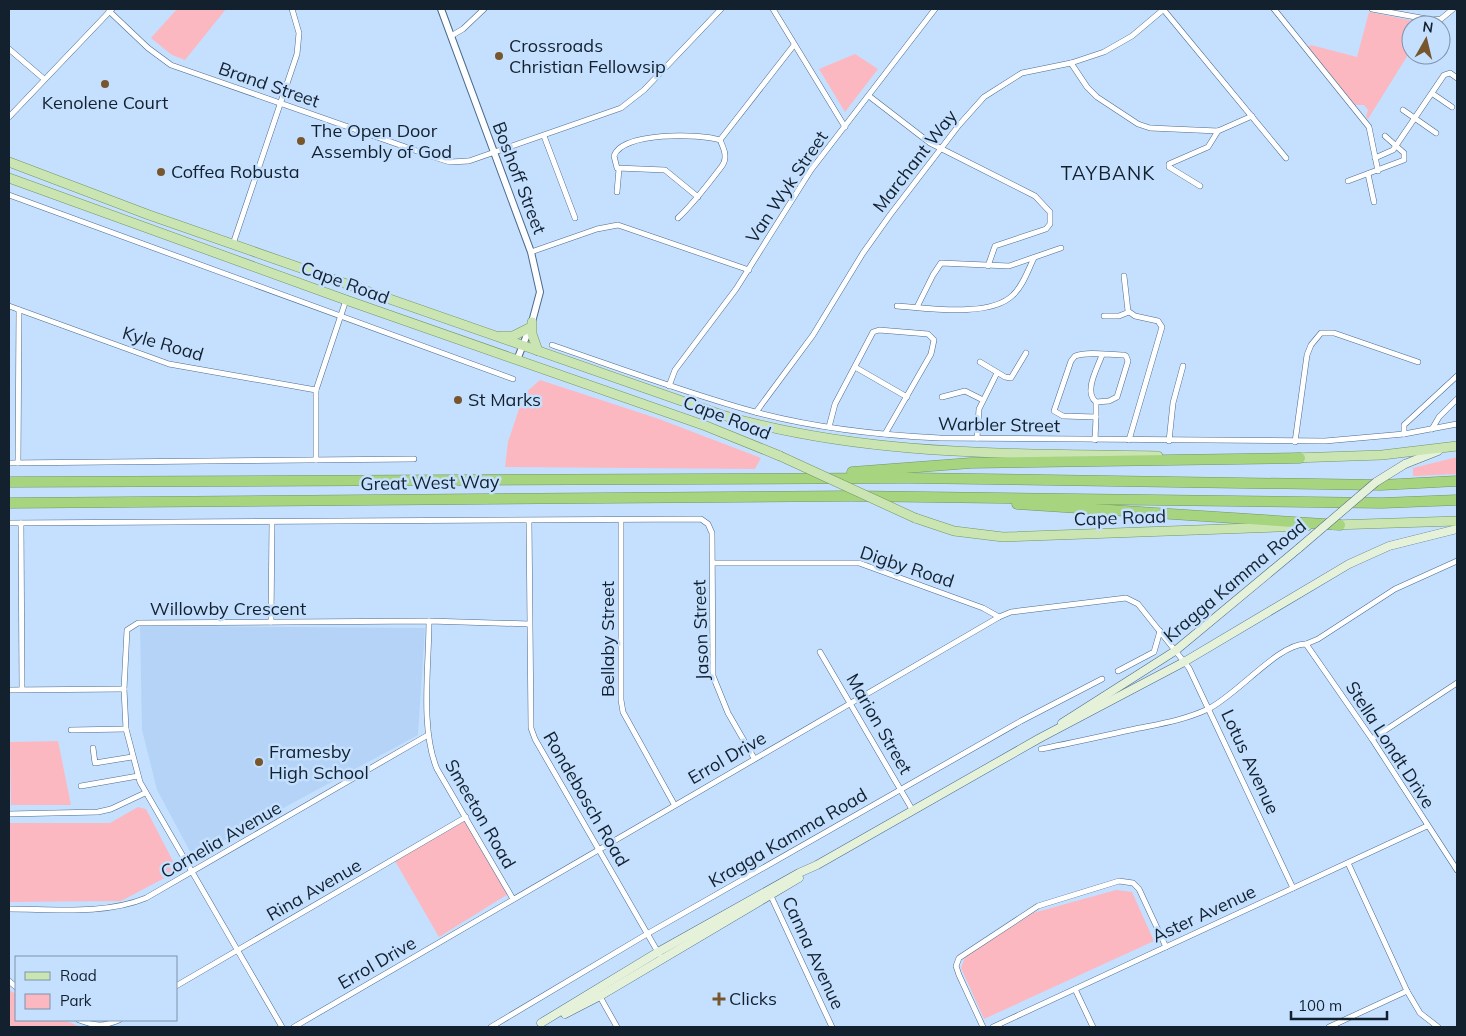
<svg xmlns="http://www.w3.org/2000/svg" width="1466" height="1036" viewBox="0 0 1466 1036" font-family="Mulish,sans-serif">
  <rect width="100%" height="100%" fill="#c4e0fe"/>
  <!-- built -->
  <path fill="#b4d3f6" d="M140,626L425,628L418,735L193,857L157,790L142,730Z"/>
  <!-- green -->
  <g fill="#fcb8c0">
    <path d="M177,9H226L185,60L172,55L151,38Z"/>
    <path d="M1369,12L1430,24L1411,25V50L1368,119L1366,117L1368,110L1364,105H1355L1308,47L1311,45L1357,57Z"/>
    <path d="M855,54L878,69L845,112L819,69Z"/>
    <path d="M540,380L659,419L761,458L755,469L505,467L508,442L524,394Z"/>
    <path d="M1457,457V474L1413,476V468Z"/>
    <path d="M58,741L71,805H11L10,742Z"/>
    <path d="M138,807L146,809L176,867L174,873L121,901L9,902V823H110Z"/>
    <path d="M465,821L508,894L439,937L395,861Z"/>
    <path d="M1116,890L1132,892L1154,941L984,1019L961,968L965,957L1033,913Z"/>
    <path d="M9,990L16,994V1020H65L80,1027H9Z"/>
  </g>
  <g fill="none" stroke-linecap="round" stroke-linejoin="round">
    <defs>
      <g id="minor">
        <path d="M773,9L845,127"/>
        <path d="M1163,9L1286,158"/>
        <path d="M1274,9L1369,127L1378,171"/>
        <path d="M1372,9L1432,20L1441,19L1453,9"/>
        <path d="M109,11L148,48L171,65L437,158L450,162L469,161L621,108L644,90L721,9"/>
        <path d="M451,36L463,29L484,9"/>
        <path d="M9,49L44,79"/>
        <path d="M1071,63L1087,87L1097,97L1138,124L1150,128L1218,131L1252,116"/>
        <path d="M1433,94L1452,107"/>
        <path d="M869,96L930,143L1035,196L1050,212V224L1046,229L995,246L988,266"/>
        <path d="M1403,110L1436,133"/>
        <path d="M9,117L112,9"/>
        <path d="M544,136L575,218"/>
        <path d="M720,140L794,45"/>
        <path d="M1375,158L1393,150L1444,75L1450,73L1457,78"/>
        <path d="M1368,174L1374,202"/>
        <path d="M1348,181L1404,160V153L1385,136"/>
        <path d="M1200,186L1169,167V164L1208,147L1218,131"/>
        <path d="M617,192L619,169"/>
        <path d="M9,195L513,379"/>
        <path d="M678,218C695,202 708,184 722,166C728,157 724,149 720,140C700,133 621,132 614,156L617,168L665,170L698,197"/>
        <path d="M233,244L297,54L299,33L292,9"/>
        <path d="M531,252L597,229L618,225L749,270"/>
        <path d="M1124,276L1128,311L1135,316L1158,321L1162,327L1129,440"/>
        <path d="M9,306L169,364L316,390"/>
        <path d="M897,306C927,308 990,318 1013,295C1023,286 1028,270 1034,258"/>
        <path d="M917,307L933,275L941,263L1009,266L1061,248"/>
        <path d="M1104,316H1119L1129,312"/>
        <path d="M552,345C619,368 686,393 755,412C815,428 878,435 940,438L1325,441L1404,434L1457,424"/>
        <path d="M980,362L1005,377L1011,378L1026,353"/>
        <path d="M855,367L907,397"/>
        <path d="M669,386L675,370L736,289L811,170L935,9"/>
        <path d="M942,397L965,391L983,400"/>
        <path d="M1096,402L1109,401L1117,397L1128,361L1126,356L1124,355C1109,355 1089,351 1075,356L1071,361L1054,411L1063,416L1096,417V402C1083,392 1098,367 1102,355"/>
        <path d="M756,412L813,335L863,253L890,215L959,125L984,97L1022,73L1071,63L1104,52L1132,36L1164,9"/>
        <path d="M829,427L835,404L873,332L879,330L928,334L934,340L931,354L885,434"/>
        <path d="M1432,429L1439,417L1457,399"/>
        <path d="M1404,434V425L1457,376"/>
        <path d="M977,438L979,409L997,373"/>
        <path d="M1095,440L1096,417"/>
        <path d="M1169,441L1173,403L1183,366"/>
        <path d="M1295,442L1307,355L1311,345L1321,333H1334L1418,362"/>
        <path d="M316,460V390L346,300"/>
        <path d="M9,463L414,459"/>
        <path d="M18,463L19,310"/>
        <path d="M621,520V700L623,712L674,804"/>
        <path d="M529,521L531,728L535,739L659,954"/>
        <path d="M9,523L701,519L708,524L712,533L713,676L728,713L754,758"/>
        <path d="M21,523L22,689"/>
        <path d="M713,563H859L983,608L999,617"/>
        <path d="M429,621C429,666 420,729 437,769L513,899"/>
        <path d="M271,622L272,522"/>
        <path d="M1306,644L1318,639L1395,589L1457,561"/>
        <path d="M820,652L913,811"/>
        <path d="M1118,671L1154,652L1160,631"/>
        <path d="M9,690L124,689"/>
        <path d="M71,730L126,729"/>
        <path d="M1372,739L1457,683"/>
        <path d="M93,748L95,763L132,757"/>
        <path d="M1041,749C1072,743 1103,736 1135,729C1159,724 1185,720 1208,709C1236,696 1279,643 1306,644L1372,739L1457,870"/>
        <path d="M81,786L138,776"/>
        <path d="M9,814L98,812L111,809L145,793"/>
        <path d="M1348,863L1407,991L1420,1013L1438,1027"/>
        <path d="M770,894L832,1027"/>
        <path d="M9,909C53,909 105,915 146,898L428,735"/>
        <path d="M9,981L16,987"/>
        <path d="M176,986L466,817"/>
        <path d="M1075,989L1093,1027"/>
        <path d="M599,995L617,1027"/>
        <path d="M79,1020C95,1026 103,1027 119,1020"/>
        <path d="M282,1027L140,782L126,729L124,689L127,630L138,623L429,621L529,624"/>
        <path d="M294,1027L999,617L1011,612L1126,598L1138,604L1189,668L1293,888"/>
        <path d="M491,1027L647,934L1021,721L1102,679"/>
        <path d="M983,1027L959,975L956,966L959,958L1038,906L1119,881L1133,883L1139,889L1166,947"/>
        <path d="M993,1027L1427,826"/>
        <path d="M1329,1027L1407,991"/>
      </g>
      <path id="tertiary" d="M441,9L531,252L540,292L532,322L517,360"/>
      <g id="secondary">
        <path d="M1405,464L1438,451"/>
        <path d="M1062,723L1175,651L1299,548"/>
        <path d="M565,1014L600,996L799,878"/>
        <path d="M541,1023L658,952L799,873L817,865L1040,738L1184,662L1349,564L1389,546L1457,529"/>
      </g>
      <g id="primary">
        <path d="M9,162L149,215L722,415C866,457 1010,453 1158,456"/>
        <path d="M9,178L346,300L706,426L780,456"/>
        <path d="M532,322V334L538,351"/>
        <path d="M501,336H513L529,328"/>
        <path d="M1293,458L1382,455L1457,446"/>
        <path d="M915,518L954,531L1003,537L1307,526"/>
        <path d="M1333,525L1457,521"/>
      </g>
      <g id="motorway">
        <path d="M852,472L971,463L1300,458"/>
        <path d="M9,482L909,478L1381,485L1457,481"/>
        <path d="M9,503L851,496L1382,503L1457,500"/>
        <path d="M1017,504L1340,525"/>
      </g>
    </defs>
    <!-- minor casing -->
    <use href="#minor" stroke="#4c6b8c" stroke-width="6"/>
    <!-- tertiary casing -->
    <use href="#tertiary" stroke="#4c6b8c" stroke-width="8"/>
    <!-- secondary casing -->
    <use href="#secondary" stroke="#4c6b8c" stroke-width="9"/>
    <!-- primary casing -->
    <use href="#primary" stroke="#739563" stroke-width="10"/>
    <!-- motorway casing -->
    <use href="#motorway" stroke="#739563" stroke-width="11"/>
    <!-- minor -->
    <use href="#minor" stroke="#fff" stroke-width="5"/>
    <!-- tertiary -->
    <use href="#tertiary" stroke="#fff" stroke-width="6"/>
    <!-- secondary -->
    <use href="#secondary" stroke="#e5f2d9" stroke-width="8"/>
    <!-- primary -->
    <use href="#primary" stroke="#cae5b2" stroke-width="9"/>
    <!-- motorway -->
    <use href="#motorway" stroke="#a7d47f" stroke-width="10"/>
    <defs>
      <path id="secondary-bridge" d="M1299,548L1376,482L1405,464"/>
      <path id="primary-bridge" d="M780,456L915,518"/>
    </defs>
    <!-- secondary-bridge casing -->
    <use href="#secondary-bridge" stroke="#4c6b8c" stroke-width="9" stroke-linecap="butt"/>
    <!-- primary-bridge casing -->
    <use href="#primary-bridge" stroke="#739563" stroke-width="10" stroke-linecap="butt"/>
    <!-- secondary-bridge -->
    <use href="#secondary-bridge" stroke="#e5f2d9" stroke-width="8"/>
    <!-- primary-bridge -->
    <use href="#primary-bridge" stroke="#cae5b2" stroke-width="9"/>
  </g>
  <!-- markers -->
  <g fill="#77562d" stroke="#c4e0fe" stroke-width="2">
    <circle cx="499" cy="56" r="5"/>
    <circle cx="105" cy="84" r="5"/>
    <circle cx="301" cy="141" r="5"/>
    <circle cx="161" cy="172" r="5"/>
    <circle cx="458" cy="400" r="5"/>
    <circle cx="259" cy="762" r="5"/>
    <path d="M716.5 991.5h5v5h5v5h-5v5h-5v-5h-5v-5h5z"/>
  </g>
  <g text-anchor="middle" stroke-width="5" stroke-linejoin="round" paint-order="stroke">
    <!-- poi labels -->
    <g font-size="18" fill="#13202e" stroke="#c4e0fe" text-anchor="start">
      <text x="509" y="52">Crossroads<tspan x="509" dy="21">Christian Fellowsip</tspan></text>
      <text x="105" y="109" text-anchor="middle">Kenolene Court</text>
      <text x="311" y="137">The Open Door<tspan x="311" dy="21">Assembly of God</tspan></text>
      <text x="171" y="178">Coffea Robusta</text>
      <text x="468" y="406">St Marks</text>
      <text x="269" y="758">Framesby<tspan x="269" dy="21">High School</tspan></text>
      <text x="729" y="1005">Clicks</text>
    </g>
    <!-- street labels -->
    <g font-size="18" fill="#13202e" stroke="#c4e0fe">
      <text transform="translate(269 85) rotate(19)" y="6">Brand Street</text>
      <text transform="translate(915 161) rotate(-52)" y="6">Marchant Way</text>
      <text transform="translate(519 178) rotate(69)" y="6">Boshoff Street</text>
      <text transform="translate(787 187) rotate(-56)" y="6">Van Wyk Street</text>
      <text transform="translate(345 283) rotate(20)" y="6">Cape Road</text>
      <text transform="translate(163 344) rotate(16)" y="6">Kyle Road</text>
      <text transform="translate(727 418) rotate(21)" y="6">Cape Road</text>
      <text transform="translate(999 425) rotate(1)" y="6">Warbler Street</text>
      <text transform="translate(430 483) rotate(-1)" y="6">Great West Way</text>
      <text transform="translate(1120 518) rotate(-2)" y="6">Cape Road</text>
      <text transform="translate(907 567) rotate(18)" y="6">Digby Road</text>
      <text transform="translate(1235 581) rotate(-40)" y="6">Kragga Kamma Road</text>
      <text x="228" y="615">Willowby Crescent</text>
      <text transform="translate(701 630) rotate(-92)" y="6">Jason Street</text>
      <text transform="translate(608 639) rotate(-90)" y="6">Bellaby Street</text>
      <text transform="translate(879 724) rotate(60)" y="6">Marion Street</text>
      <text transform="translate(1390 745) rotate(57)" y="6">Stella Londt Drive</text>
      <text transform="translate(727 758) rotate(-30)" y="6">Errol Drive</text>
      <text transform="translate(1250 762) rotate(65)" y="6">Lotus Avenue</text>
      <text transform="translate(586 799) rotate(60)" y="6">Rondebosch Road</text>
      <text transform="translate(480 814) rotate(60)" y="6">Smeeton Road</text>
      <text transform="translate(788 838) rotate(-30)" y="6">Kragga Kamma Road</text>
      <text transform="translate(221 840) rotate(-30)" y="6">Cornelia Avenue</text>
      <text transform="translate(314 890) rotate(-30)" y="6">Rina Avenue</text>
      <text transform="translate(1204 914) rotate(-25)" y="6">Aster Avenue</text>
      <text transform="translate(813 953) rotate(65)" y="6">Canna Avenue</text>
      <text transform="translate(377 963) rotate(-30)" y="6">Errol Drive</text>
    </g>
    <!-- neighbourhood labels -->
    <g font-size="19" letter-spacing="1" fill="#13202e" stroke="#c4e0fe">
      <text x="1108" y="180">TAYBANK</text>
    </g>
  </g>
  <!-- border -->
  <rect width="1466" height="1036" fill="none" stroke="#13202e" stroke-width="20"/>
  <!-- legend -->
  <rect x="15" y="956" width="162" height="65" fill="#c4e0fe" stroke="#7d93ab"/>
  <rect x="25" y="972" width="25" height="8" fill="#cae5b2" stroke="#7d93ab"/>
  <text x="60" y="981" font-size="15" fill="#13202e">Road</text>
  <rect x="25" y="994" width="25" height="15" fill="#fcb8c0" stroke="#7d93ab"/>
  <text x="60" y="1006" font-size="15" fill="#13202e">Park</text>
  <!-- north arrow -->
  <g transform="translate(1426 40) rotate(8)"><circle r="24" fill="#c4e0fe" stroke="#7d93ab"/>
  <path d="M0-4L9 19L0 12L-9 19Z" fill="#77562d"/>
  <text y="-8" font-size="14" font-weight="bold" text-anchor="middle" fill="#13202e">N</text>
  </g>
  <!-- scale -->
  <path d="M1291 1011v8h96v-8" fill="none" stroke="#13202e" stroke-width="2.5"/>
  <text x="1298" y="1011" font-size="15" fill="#13202e" stroke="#c4e0fe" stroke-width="4" paint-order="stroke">100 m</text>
</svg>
